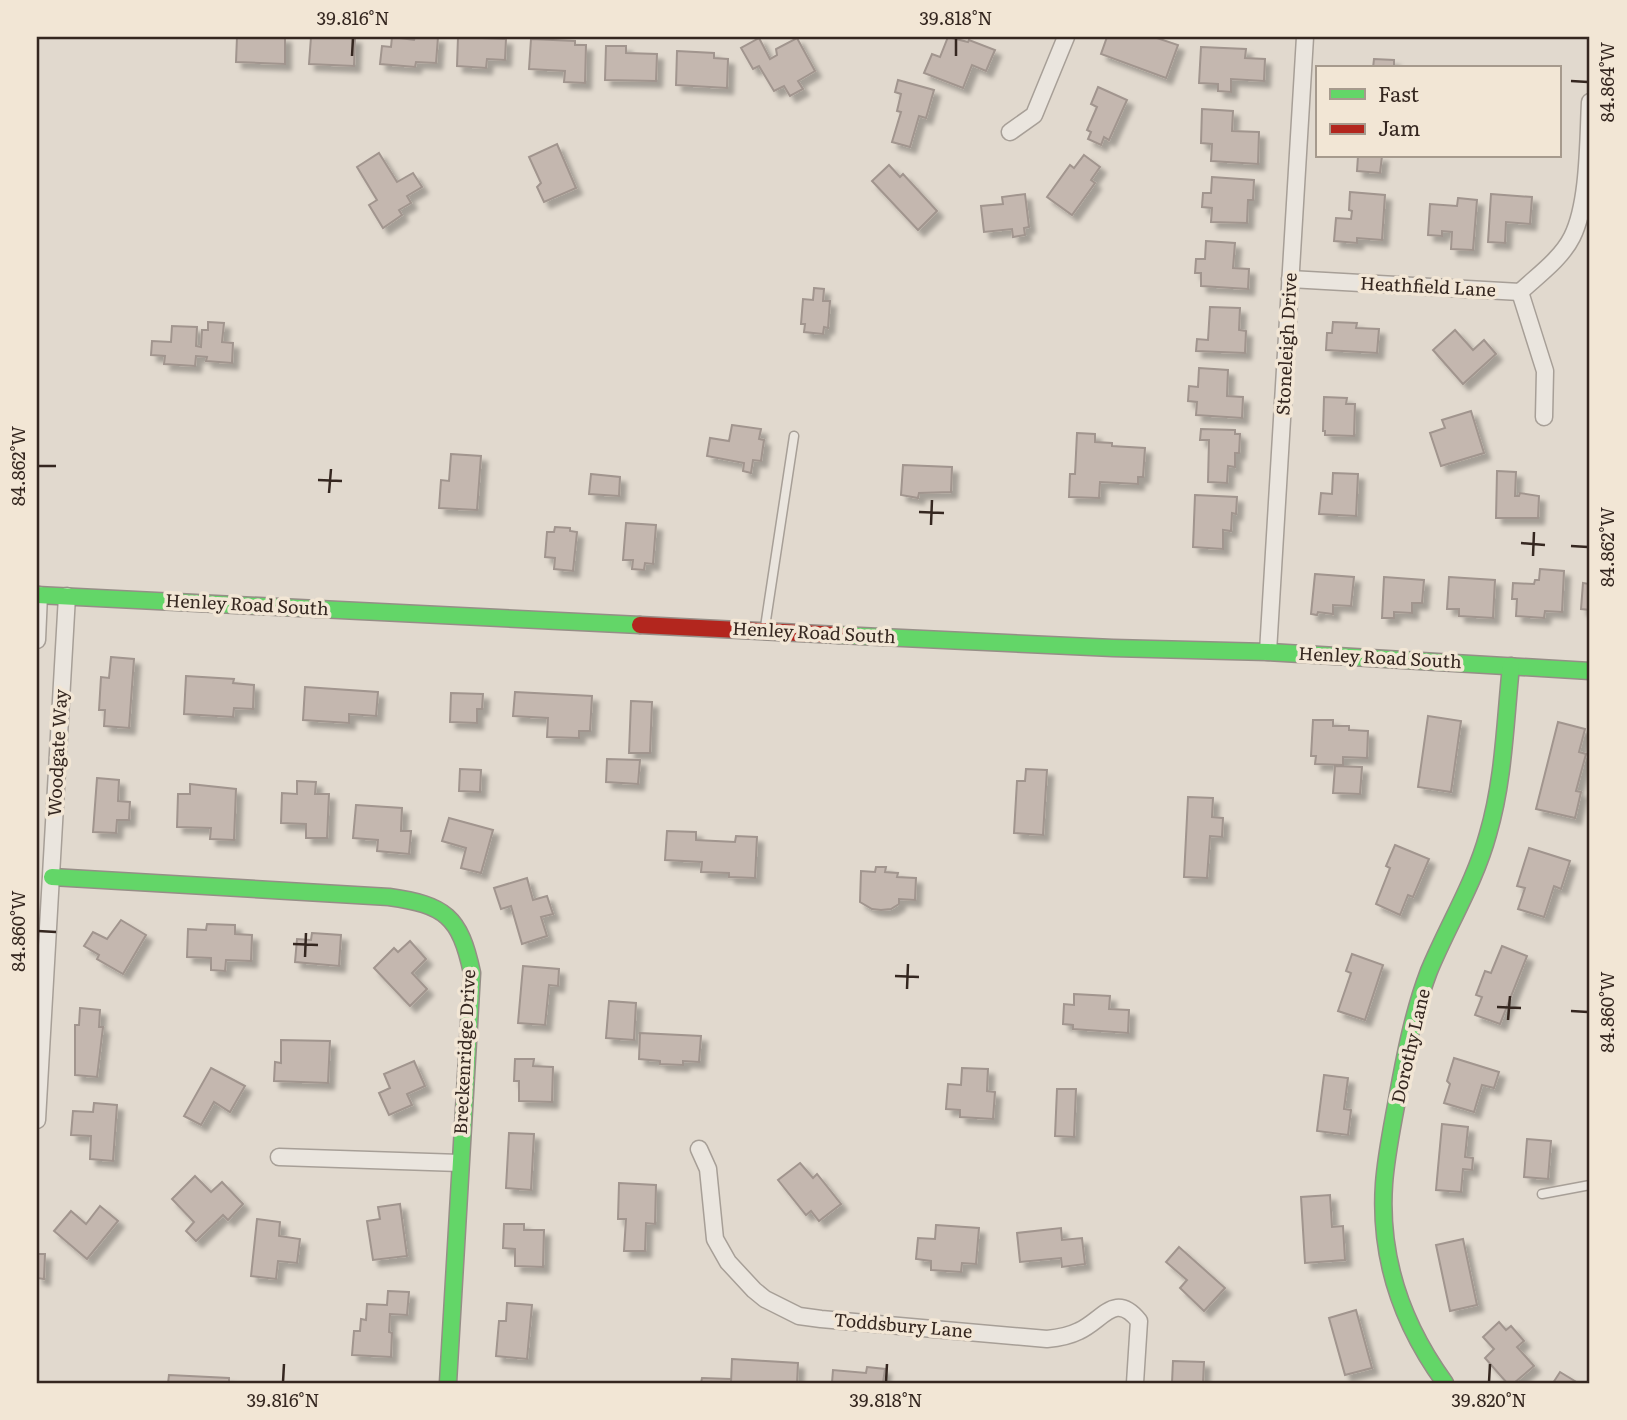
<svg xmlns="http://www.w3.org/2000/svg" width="1627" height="1420" viewBox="0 0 1627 1420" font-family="Literata,serif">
  <defs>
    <filter id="shadow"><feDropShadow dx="6" dy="6" stdDeviation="2" flood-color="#0004"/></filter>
  </defs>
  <rect width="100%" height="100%" fill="#e1d9ce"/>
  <!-- building -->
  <g fill="#c4b7af" stroke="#a1958e" stroke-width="2" filter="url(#shadow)">
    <path d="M237,37H285V64L236,62Z"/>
    <path d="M311,37L355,38L354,66L309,64Z"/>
    <path d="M392,37L414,40L415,37H438L436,63L416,62L415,67L380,64L382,46L391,47Z"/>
    <path d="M458,37L506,39L505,60L487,59L486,68L457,66Z"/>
    <path d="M948,37L968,42L969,40L995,50L986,71L972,65L963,88L924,73L932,54L940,57Z"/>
    <path d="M1107,37H1154L1178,45L1166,78L1101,54Z"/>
    <path d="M759,38L770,59L777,55L776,49L797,38L815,71L798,81L803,89L790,96L784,86L774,91L759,66L753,69L741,48Z"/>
    <path d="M531,39L575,41V45H586L585,83L564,82L565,71L529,69Z"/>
    <path d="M606,46H626V53L657,54L656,81L605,80Z"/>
    <path d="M1201,47L1246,49L1245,58L1265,59L1264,81L1231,79V92L1218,91V84L1199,83Z"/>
    <path d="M677,51L714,53V58L728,59L727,88L676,85Z"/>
    <path d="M1374,59L1394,60V68H1373Z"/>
    <path d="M898,80L934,90L926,118L919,116L910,147L892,142L901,112L897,111L901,94L895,92Z"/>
    <path d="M1098,87L1127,100L1109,140L1104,137L1101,145L1088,139L1091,132L1087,130L1097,107L1091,104Z"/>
    <path d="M1202,109L1233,111L1232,131L1259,132L1258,164L1211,161L1212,144L1201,143Z"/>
    <path d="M557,144L576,188L544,202L537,187L541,183L529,157Z"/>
    <path d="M379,153L397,182L413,173L422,187L407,196L411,203L399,210L402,215L383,228L369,205L377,200L357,167Z"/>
    <path d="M1084,155L1100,167L1091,180L1095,183L1072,215L1047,197L1070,165L1074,168Z"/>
    <path d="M1358,156H1382L1380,173L1357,171Z"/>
    <path d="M889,165L900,177L903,174L937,211L918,230L872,181Z"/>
    <path d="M1212,177L1254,180L1253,200H1248L1247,223L1211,222L1212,208L1202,207L1203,193H1211Z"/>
    <path d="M1350,192L1385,195L1382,240L1357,238V243L1334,241L1336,218L1351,219L1352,211L1349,210Z"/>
    <path d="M1025,194L1029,227L1024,228L1025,235L1013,237L1012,229L984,232L981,206L1003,204L1002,197Z"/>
    <path d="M1491,194L1532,197L1530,224L1506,222L1505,243L1488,242Z"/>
    <path d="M1458,198L1477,200L1473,250L1451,249L1452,232L1442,231V236L1428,235L1430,204L1457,206Z"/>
    <path d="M1206,241L1235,243L1233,268L1249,269L1248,289L1201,286V273H1195L1196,259H1205Z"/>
    <path d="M814,288L824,289L823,301H830L828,328L824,327L823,334L804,332L805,324H801L803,299L813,300Z"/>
    <path d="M1210,307L1240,308L1239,330L1246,331L1245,353L1196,351L1197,339L1208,340Z"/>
    <path d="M208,322L224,323L222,342L233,343L232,363L206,361L207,357L196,356L195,366L164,364L165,356L151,355L152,341L171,342L172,326L197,327L196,346L201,347L202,330H208Z"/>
    <path d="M1333,322L1357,323L1356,328L1379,329L1377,353L1326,350L1327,333H1332Z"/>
    <path d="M1455,330L1473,350L1484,340L1496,354L1463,384L1433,350Z"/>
    <path d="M1199,368L1228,370L1227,396L1243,397L1242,418L1196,415L1197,402L1188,401L1189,386L1198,387Z"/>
    <path d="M1324,397L1347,398L1346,404H1355L1354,436L1325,435V431H1323Z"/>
    <path d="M1471,411L1484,453L1441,466L1430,433L1445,428L1442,420Z"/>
    <path d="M732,425L761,429L759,439L764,440L761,461L753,460L751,473L743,471L744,463L707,456L710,438L729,441Z"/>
    <path d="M1201,429L1235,430V434H1240L1239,453H1235V467L1228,466L1227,483L1208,482L1209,440H1200Z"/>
    <path d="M1077,433L1095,434V442L1112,443V446L1145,448L1143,477H1138V484L1100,482L1099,498L1069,497L1070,474H1075Z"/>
    <path d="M451,454L481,456L477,510L439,508L441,480L449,481Z"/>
    <path d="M903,465L952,467L951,492L919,493L918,498L901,495Z"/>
    <path d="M1497,471L1516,472L1515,496H1519L1520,493L1539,496L1538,518H1496Z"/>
    <path d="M1333,473L1358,474L1356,516L1319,514L1321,493L1332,494Z"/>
    <path d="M591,474L620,477L619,496L589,494Z"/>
    <path d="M1195,495L1237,497L1236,514L1232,513L1231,531L1223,530V549L1193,547Z"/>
    <path d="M626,523L656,525L653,564L645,563L644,570L632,569L633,560H623Z"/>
    <path d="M555,527L570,528V531L577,532L573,571L554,569L555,558L545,557L547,532H554Z"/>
    <path d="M1540,569L1564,571L1562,612L1545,611L1544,618L1516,616L1517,599H1512L1513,583L1534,584L1535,580H1539Z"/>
    <path d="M1315,574L1354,577L1351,606L1333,605V614L1318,612L1317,615L1311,614Z"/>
    <path d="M1384,577L1424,580L1422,603H1412V613L1394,612V618H1382Z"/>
    <path d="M1449,577L1495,580L1493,618L1459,616V609H1447Z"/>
    <path d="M1583,583L1590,584V623V610L1581,609Z"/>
    <path d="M111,657L134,659L129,728L104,726L105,710H99L101,677L109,678Z"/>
    <path d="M186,676L234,679L233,683L254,685L253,709L234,708L233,717L184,714Z"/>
    <path d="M305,687L378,692L376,716L349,714V723L303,720Z"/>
    <path d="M515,692L592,696L590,731H579V738L547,737L548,718L513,716Z"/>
    <path d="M451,693L483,694L482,709H477V723L450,722Z"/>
    <path d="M631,701L652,702L650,753H629Z"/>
    <path d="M1428,716L1461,721L1451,792L1418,787Z"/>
    <path d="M1313,720H1333V726H1349V730L1368,731L1367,758L1343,757V765L1315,764L1316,756H1311Z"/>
    <path d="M1558,722L1585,729L1579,752L1586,754L1576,791L1581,792L1575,818L1536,809Z"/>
    <path d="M607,759L640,760L638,784L606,782Z"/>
    <path d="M1335,766L1362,767L1360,794L1333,793Z"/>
    <path d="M460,769L481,770L480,792L459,791Z"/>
    <path d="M1026,769L1047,770L1043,835L1014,833L1017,781H1025Z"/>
    <path d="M97,778L119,780L118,801L130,802L129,820H117L116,833L93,832Z"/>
    <path d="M297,781L316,782L315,794H329L327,838H306V824L281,823L282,793L297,794Z"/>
    <path d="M190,784L236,789L234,840L210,839L211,828L177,827L178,794H190Z"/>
    <path d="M1188,797L1213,798L1212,817L1223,818L1222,837L1210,836L1207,878L1184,877Z"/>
    <path d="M356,805L402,808L401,831H411L409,854L377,851L378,840L353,838Z"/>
    <path d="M449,818L493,830L481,873L461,868L466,848L442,841Z"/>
    <path d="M667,831L696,832V840L735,842L736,836L757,837L755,878L729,877V873L701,872L702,862L665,860Z"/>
    <path d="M1395,845L1429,859L1413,897L1408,895L1400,915L1376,904L1390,868L1386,866Z"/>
    <path d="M1529,848L1570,861L1561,889L1554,886L1544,917L1518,909L1525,888L1517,886Z"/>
    <path d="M876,867H886L885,872L898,873L897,877L916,878L915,900L899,899V904L891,909L881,910L872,909L860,902L861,871L875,872Z"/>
    <path d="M527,878L533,900L547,896L553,914L541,917L547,936L522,944L511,906L501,909L494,888Z"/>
    <path d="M121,920L146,935L123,974L97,959L99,955L84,946L93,932L107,939Z"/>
    <path d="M207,924L235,925V934L252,935L251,961L226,960L225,971L211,970V958L187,957L188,929L206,930Z"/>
    <path d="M312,933L341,935L339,966L295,962L297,939L311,940Z"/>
    <path d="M410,941L426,959L412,973L427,989L410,1006L374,968L394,948L398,952Z"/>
    <path d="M1502,946L1527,956L1500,1024L1475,1015L1482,997L1476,995L1485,971L1491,973Z"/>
    <path d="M1352,954L1383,965L1365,1020L1338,1011L1351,973L1346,971Z"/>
    <path d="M523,966L559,969L558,986L549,985L545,1025L518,1023Z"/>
    <path d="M1074,994L1110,996L1109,1009L1129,1010L1128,1033L1073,1029V1025L1063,1024L1064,1004L1074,1005Z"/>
    <path d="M609,1001L636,1003L634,1040L606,1038Z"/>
    <path d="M80,1008L100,1010L99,1027H103L97,1077L75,1075V1025H79Z"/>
    <path d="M640,1033L701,1036L699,1062L683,1061V1065L660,1064V1061L639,1059Z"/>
    <path d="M281,1040L330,1041L328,1083L274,1081L275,1062L281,1063Z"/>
    <path d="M1454,1058L1499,1072L1494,1088L1482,1085L1474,1112L1444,1103L1450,1084L1447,1081Z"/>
    <path d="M515,1059H534L533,1066L553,1067L552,1102L519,1101V1081H514Z"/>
    <path d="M414,1061L425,1086L407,1094L412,1105L389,1115L379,1093L390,1088L384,1074Z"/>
    <path d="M211,1068L245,1086L230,1112L214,1102L201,1125L184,1116Z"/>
    <path d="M962,1068L988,1069L987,1091L995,1092L993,1119L960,1117V1110L946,1109L948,1084L961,1085Z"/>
    <path d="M1324,1075L1348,1078L1344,1109L1351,1110L1348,1135L1317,1131Z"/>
    <path d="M1057,1089H1076L1074,1137L1055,1136Z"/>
    <path d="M94,1103L117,1105L113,1161L90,1159L91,1136L71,1135L73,1111L93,1112Z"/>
    <path d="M1442,1124L1468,1127L1465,1157L1473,1158L1472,1170L1463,1169L1461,1192L1436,1190Z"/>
    <path d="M509,1133L534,1134L531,1190L506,1188Z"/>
    <path d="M1527,1139L1551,1141L1548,1179L1524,1177Z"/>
    <path d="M800,1163L813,1178L817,1174L841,1204L819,1221L811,1211L806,1215L778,1180Z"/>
    <path d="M195,1176L211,1192L222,1182L243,1204L228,1220L223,1215L196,1241L186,1231L194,1222L172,1199Z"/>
    <path d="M619,1183L656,1185L655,1224L646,1223L645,1251H624L626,1219H618Z"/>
    <path d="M1330,1195L1332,1227L1343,1226L1345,1260L1305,1263L1301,1197Z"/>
    <path d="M400,1204L407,1256L373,1260L367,1221L380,1219L378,1207Z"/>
    <path d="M100,1206L118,1221L87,1259L54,1231L71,1211L86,1224Z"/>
    <path d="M257,1219L280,1222L279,1236L300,1239L297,1263L278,1261L276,1279L251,1276Z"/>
    <path d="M504,1224H524V1230H544L543,1267L515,1266V1249L503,1248Z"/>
    <path d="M936,1225L979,1228L976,1264L962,1263L961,1272L931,1270V1261L916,1259L918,1238L935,1239Z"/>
    <path d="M1061,1228L1062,1240L1082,1238L1085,1264L1062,1267L1061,1258L1020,1262L1017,1233Z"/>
    <path d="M1463,1239L1477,1305L1450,1311L1436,1245Z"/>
    <path d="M1179,1247L1225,1288L1204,1311L1180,1288L1187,1280L1166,1262Z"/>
    <path d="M37,1254H45L44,1279L37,1278Z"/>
    <path d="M388,1291L409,1292L407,1315L390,1314L389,1332L392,1333L391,1357L352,1355L354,1331H360L361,1319L366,1320L367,1304L387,1305Z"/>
    <path d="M507,1303L532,1305L527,1359L496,1356L499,1321H506Z"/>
    <path d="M1356,1310L1372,1368L1345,1375L1329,1318Z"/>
    <path d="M1499,1322L1506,1330L1511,1326L1524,1341L1517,1347L1534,1366L1514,1383H1507L1485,1358L1494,1349L1483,1337Z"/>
    <path d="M732,1359L798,1363L797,1383H731Z"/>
    <path d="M1173,1361L1204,1362L1203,1383H1172Z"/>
    <path d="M867,1367L885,1369L883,1383H832L833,1370L866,1373Z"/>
    <path d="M1560,1372L1578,1383H1553Z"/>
    <path d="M169,1375L229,1378V1383H168Z"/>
    <path d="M702,1378L731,1379V1383H701Z"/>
  </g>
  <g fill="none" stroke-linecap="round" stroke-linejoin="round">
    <defs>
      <g id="lane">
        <path d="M765,627L794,436"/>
        <path d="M1542,1194L1590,1185"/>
      </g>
      <g id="street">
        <path d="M1010,132L1034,115L1066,37"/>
        <path d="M1290,279L1520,292C1537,276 1561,259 1572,237C1589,203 1588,141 1590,102"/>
        <path d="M1520,292L1545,371L1544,417"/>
        <path d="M37,640L39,595"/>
        <path d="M1268,652L1305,37"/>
        <path d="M37,1120L67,596"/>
        <path d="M699,1149L708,1169L715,1239L728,1262L754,1290L765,1299L799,1316L821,1319L1047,1339C1058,1338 1069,1336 1079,1331C1103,1320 1115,1291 1139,1321L1135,1383"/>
        <path d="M279,1157L460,1163"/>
      </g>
      <g id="fast">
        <path d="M37,595L640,625"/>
        <path d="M839,635L1113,648L1268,652L1590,671"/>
        <path d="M52,877L389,897C445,905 460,916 472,973L448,1383"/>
        <path d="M1445,1383C1402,1324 1379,1257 1384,1184C1386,1156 1392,1128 1397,1100C1405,1056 1413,1013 1429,971C1448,925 1475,882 1488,834C1504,780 1505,722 1511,666"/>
      </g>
      <path id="jam" d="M640,625L839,635"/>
    </defs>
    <!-- lane casing -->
    <use href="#lane" stroke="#a79f97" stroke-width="11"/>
    <!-- street casing -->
    <use href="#street" stroke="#a79f97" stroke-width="19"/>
    <!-- fast casing -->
    <use href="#fast" stroke="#968e87" stroke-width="19"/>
    <!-- jam casing -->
    <use href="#jam" stroke="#968e87" stroke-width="19"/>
    <!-- lane -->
    <use href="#lane" stroke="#eae5de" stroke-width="8"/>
    <!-- street -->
    <use href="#street" stroke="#eae5de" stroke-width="16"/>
    <!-- fast -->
    <use href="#fast" stroke="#63d668" stroke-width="16"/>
    <!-- jam -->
    <use href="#jam" stroke="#b3261e" stroke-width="16"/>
  </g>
  <!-- ticks -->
  <path fill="none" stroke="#352720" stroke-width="2.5" d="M352,56L353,38M956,56V38M1571,81L1588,82M38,466H56M318,480L342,481M329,493L331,469M919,512L944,513M931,525L932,500M1521,543L1545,545M1571,546L1588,547M1533,556L1534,532M38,931L56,932M293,944L318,945M305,957L306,933M895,976L919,977M907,989L908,964M1497,1007L1521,1008M1571,1011L1588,1012M1508,1020L1510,996M283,1382L284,1364M886,1382L887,1364M1489,1382L1490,1364"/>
  <g text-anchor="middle" stroke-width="7" stroke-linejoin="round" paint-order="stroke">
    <!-- street labels -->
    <g font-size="18" fill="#352720" stroke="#f2e6d5">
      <text transform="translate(1428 287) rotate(3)" y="6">Heathfield Lane</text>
      <text transform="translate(1287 344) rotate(-87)" y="6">Stoneleigh Drive</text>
      <text transform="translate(247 605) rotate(3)" y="6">Henley Road South</text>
      <text transform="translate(814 633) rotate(3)" y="6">Henley Road South</text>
      <text transform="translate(1380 658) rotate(3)" y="6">Henley Road South</text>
      <text transform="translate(58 753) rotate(-87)" y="6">Woodgate Way</text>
      <text transform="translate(1411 1046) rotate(-77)" y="6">Dorothy Lane</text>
      <text transform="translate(465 1052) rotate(-87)" y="6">Breckenridge Drive</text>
      <text transform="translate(903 1326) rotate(5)" y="6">Toddsbury Lane</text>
    </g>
  </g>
  <!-- border -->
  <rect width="1627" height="1420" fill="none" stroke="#f2e6d5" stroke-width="77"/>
  <!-- legend -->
  <rect x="1316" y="66" width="245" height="91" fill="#f2e6d5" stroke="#a69a8d" stroke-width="2"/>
  <rect x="1330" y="89" width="35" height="10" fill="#63d668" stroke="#a69a8d" stroke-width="2"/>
  <text x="1378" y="102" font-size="21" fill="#352720">Fast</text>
  <rect x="1330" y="124" width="35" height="10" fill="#b3261e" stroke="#a69a8d" stroke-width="2"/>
  <text x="1378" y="136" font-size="21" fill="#352720">Jam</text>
  <rect x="38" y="38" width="1550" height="1344" fill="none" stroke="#352720" stroke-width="2.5"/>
  <g font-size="18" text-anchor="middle" fill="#352720">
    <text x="353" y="25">39.816°N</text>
    <text x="956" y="25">39.818°N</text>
    <text transform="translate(1608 82) rotate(-90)" y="6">84.864°W</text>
    <text transform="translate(19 466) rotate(-90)" y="6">84.862°W</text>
    <text transform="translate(1608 547) rotate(-90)" y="6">84.862°W</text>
    <text transform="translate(19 931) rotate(-90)" y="6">84.860°W</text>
    <text transform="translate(1608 1012) rotate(-90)" y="6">84.860°W</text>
    <text x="283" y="1407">39.816°N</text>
    <text x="886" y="1407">39.818°N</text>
    <text x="1489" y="1407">39.820°N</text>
  </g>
</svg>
